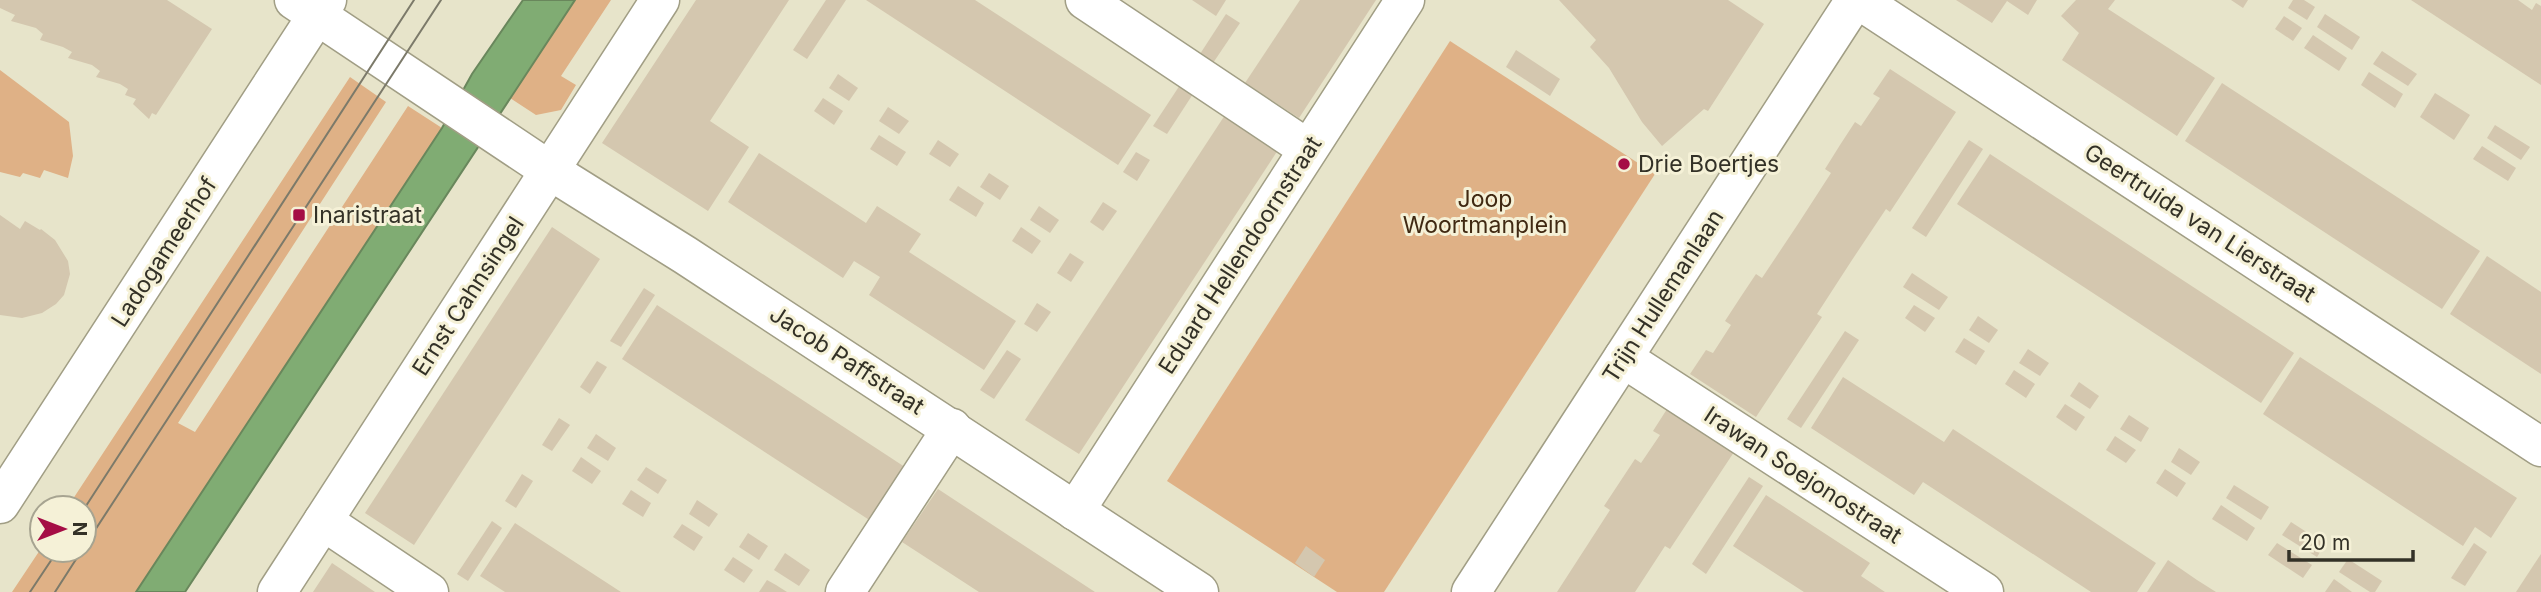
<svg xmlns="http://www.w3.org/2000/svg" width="2541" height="592" viewBox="0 0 2541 592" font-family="Inter,sans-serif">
  <rect width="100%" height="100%" fill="#e7e4ca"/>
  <!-- green -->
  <g fill="#dfb186">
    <path d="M575,0H611L561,76L576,85L561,110L536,115L510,98Z"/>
    <path d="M1450,41L1655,174L1384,592H1337L1167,481Z"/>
    <path d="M0,70L69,122L73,156L68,178L44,170L40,178L23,173L20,177L0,172Z"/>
    <path d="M350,77L386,102L178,423L195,432L408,106L442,128L136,592H12L42,547V550H84V508H67Z"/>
  </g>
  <!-- water -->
  <path fill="#80ac73" stroke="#69875c" stroke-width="2" d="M523,0H575L185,592H136L442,128L472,74Z"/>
  <!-- building -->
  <g fill="#d4c7af">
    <path d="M0,0H167L212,29L156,115L152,113L149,119L133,104L136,99L125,95L128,89L120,84L96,77L100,71L92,65L68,58L72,52L63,47L40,40L43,34L36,28L11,21L15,15L0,8Z"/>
    <path d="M696,0H789L710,121L749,147L708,211L602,143Z"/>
    <path d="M826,0H846L807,59L793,50Z"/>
    <path d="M866,0H975L1151,115L1118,165Z"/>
    <path d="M1192,0H1226L1216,16Z"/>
    <path d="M1300,0H1376L1299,118L1245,83Z"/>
    <path d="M1559,0H1728L1764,24L1708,111L1704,109L1662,146L1642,122L1609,68L1590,47L1596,40Z"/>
    <path d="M1956,0H2037L2028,15L2007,1L1992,23Z"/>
    <path d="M2076,0H2115L2108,9L2215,78L2177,136L2062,60L2079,33L2061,16Z"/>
    <path d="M2231,0H2248L2243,8Z"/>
    <path d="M2293,0H2304L2315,7L2307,20L2288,8Z"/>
    <path d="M2411,0H2518L2532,10L2536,3L2541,6V85Z"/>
    <path d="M1226,14L1240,23L1213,63L1200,54Z"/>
    <path d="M2325,14L2360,37L2352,50L2317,27Z"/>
    <path d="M2284,16L2302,28L2293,41L2275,29Z"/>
    <path d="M2313,35L2347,58L2339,71L2304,48Z"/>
    <path d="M1516,50L1560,79L1550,96L1506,67Z"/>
    <path d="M2382,51L2417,74L2408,86L2373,64Z"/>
    <path d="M1890,69L1956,112L1890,212L1886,209L1852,260L1817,314L1822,317L1756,417L1690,374L1706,350L1713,353L1731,325L1725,321L1740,298L1756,274L1762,278L1798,224L1831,173L1825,169L1840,145L1855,122L1861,126L1880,98L1873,94Z"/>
    <path d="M2369,72L2403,94L2395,108L2361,85Z"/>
    <path d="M838,74L858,88L849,101L829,88Z"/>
    <path d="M2222,83L2480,251L2442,309L2185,141Z"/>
    <path d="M1180,85L1193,94L1167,134L1153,126Z"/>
    <path d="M2435,93L2470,115L2454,140L2420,117Z"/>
    <path d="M823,98L843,111L834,125L814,111Z"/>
    <path d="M888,107L909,121L899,134L879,121Z"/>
    <path d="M1225,115L1278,150L1079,454L1025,420Z"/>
    <path d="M2495,125L2530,147L2521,160L2487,138Z"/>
    <path d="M879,135L906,152L897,166L870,149Z"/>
    <path d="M938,140L959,154L950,167L929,154Z"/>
    <path d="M1969,140L1983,149L1926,237L1912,228Z"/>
    <path d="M2482,146L2516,168L2508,181L2473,159Z"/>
    <path d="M1136,152L1150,160L1137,181L1123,172Z"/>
    <path d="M759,153L866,223L877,206L921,234L909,252L1016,321L984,370L869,295L880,277L854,261L843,278L728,202Z"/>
    <path d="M1990,154L2294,353L2261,403L1957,204Z"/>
    <path d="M989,173L1009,186L1000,200L980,187Z"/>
    <path d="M958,186L984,203L976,217L949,200Z"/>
    <path d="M1103,202L1117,211L1103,231L1090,222Z"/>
    <path d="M1039,206L1059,220L1050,233L1030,220Z"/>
    <path d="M0,215L20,229L25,221L40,230L41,229L55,240L68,261L70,274L64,295L56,304L42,313L22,318L0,315Z"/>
    <path d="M552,227L600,259L414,545L365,513Z"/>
    <path d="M1021,227L1041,241L1032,254L1012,241Z"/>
    <path d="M1070,253L1084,262L1071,282L1057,273Z"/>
    <path d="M2487,256L2541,292V374L2450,314Z"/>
    <path d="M1912,273L1948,297L1939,310L1903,287Z"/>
    <path d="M644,288L655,295L621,347L610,341Z"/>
    <path d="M1037,303L1051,312L1037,332L1024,324Z"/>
    <path d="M657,305L911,471L877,525L622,359Z"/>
    <path d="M1914,305L1935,318L1925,332L1905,318Z"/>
    <path d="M1978,316L1998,330L1989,343L1969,330Z"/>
    <path d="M1845,331L1859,340L1801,428L1787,419Z"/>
    <path d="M1964,338L1985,351L1976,365L1955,352Z"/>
    <path d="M2028,349L2049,363L2040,376L2019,363Z"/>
    <path d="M1007,350L1021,359L994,399L980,390Z"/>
    <path d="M2300,357L2517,498L2491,538L2475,527L2463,546L2263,414Z"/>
    <path d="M597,361L607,367L590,394L580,387Z"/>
    <path d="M2014,370L2035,384L2026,398L2005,384Z"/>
    <path d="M1843,377L1944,442L1953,429L2156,563L2137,592H2091L1923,482L1914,495L1811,428Z"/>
    <path d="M2079,382L2099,396L2090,409L2070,396Z"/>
    <path d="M2065,404L2085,417L2076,431L2056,417Z"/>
    <path d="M1669,406L1736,449L1670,549L1665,546L1635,592H1557L1610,510L1604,506L1635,459L1641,463L1660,435L1653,431Z"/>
    <path d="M2129,415L2149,428L2141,442L2120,429Z"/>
    <path d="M559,418L570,425L552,451L542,445Z"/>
    <path d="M596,434L616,448L608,461L587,448Z"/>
    <path d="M2115,436L2136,450L2126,463L2106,450Z"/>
    <path d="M2179,448L2200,462L2191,475L2171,462Z"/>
    <path d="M581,457L601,471L592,484L572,471Z"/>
    <path d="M646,467L667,480L658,494L637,480Z"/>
    <path d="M2165,469L2186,483L2177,497L2156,483Z"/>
    <path d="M522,474L533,481L516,508L505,501Z"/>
    <path d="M1749,477L1763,486L1706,574L1692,564Z"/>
    <path d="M2234,485L2269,507L2261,520L2226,498Z"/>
    <path d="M938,489L1014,539L1095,592H979L902,542Z"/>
    <path d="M631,490L651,503L643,517L622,504Z"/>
    <path d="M1766,495L1870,563L1861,576L1885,592H1804L1733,546Z"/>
    <path d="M697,500L718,514L709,527L689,514Z"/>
    <path d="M2221,505L2255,528L2247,541L2212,519Z"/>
    <path d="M492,521L502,528L468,581L457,574Z"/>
    <path d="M2291,522L2325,544L2317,557L2282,535Z"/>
    <path d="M515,523L541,540L621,592H505L480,576Z"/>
    <path d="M682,524L703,537L694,551L673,537Z"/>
    <path d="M748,533L768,546L759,560L739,547Z"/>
    <path d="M2277,543L2312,565L2303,578L2268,555Z"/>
    <path d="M2474,543L2487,552L2465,586L2451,578Z"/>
    <path d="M1306,546L1325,560L1314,577L1295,563Z"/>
    <path d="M785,553L810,570L799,586L774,570Z"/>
    <path d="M2541,554V592H2516L2533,566Z"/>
    <path d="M733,557L753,570L744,583L724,570Z"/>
    <path d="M2348,559L2382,581L2375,592H2370L2339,572Z"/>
    <path d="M2168,560L2197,580L2216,592H2147Z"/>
    <path d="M332,563L375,592H313Z"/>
    <path d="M2334,579L2352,592H2325Z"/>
    <path d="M767,580L776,585L787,592H759Z"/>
  </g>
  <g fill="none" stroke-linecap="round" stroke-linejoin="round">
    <defs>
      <g id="street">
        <path d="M294,0L549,170L685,255L1199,592"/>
        <path d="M1085,0L1308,149"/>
        <path d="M1859,0L2541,447"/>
        <path d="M1623,358L1984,592"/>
        <path d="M0,504L327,0"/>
        <path d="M1075,511L1405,0"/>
        <path d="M323,521L429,592"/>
        <path d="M277,592L660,0"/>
        <path d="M845,592L952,428"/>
        <path d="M1471,592L1855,0"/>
      </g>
    </defs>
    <!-- street casing -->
    <use href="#street" stroke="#a19e85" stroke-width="41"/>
    <!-- street -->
    <use href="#street" stroke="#fff" stroke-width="38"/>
    <!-- tram -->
    <g stroke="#7c7a6a" stroke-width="2">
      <path d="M84,509L414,0"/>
      <path d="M84,547L441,0"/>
      <path d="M30,592L58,550"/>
      <path d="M55,592L82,550"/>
    </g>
  </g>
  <!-- markers -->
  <g fill="#a50d45" stroke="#f5f1d7" stroke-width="2.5">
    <circle cx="1624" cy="164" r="7"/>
    <rect x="292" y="208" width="14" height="14" rx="3.5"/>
  </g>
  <g text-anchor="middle" stroke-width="6" stroke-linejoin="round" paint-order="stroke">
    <!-- poi labels -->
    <g font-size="23" fill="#333127" stroke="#f5f1d7" text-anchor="start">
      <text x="1638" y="172">Drie Boertjes</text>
      <text x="313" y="223">Inaristraat</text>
    </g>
    <!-- park labels -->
    <g font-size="23" fill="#402912" stroke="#f5f1d7">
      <text x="1485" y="207">Joop<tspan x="1485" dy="26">Woortmanplein</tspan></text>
    </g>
    <!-- street labels -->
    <g font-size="23" fill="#333127" stroke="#f5f1d7">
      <text transform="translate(2200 223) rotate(33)" y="8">Geertruida van Lierstraat</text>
      <text transform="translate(164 252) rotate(-57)" y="8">Ladogameerhof</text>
      <text transform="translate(1240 255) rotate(-57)" y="8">Eduard Hellendoornstraat</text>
      <text transform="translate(468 296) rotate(-57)" y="8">Ernst Cahnsingel</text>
      <text transform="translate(1663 296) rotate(-57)" y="8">Trijn Hullemanlaan</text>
      <text transform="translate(847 360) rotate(33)" y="8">Jacob Paffstraat</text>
      <text transform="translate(1803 475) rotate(33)" y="8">Irawan Soejonostraat</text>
    </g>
  </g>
  <!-- north arrow -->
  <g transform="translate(63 529) rotate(90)"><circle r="33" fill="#f5f1d7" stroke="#a7a491" stroke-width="2"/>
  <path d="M0-5L12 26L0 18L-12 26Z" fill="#a50d45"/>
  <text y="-10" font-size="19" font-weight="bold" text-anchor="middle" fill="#333127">N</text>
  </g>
  <!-- scale -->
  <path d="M2289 550v10h124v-10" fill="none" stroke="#333127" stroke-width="3.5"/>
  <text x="2300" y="550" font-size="21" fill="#333127" stroke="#f5f1d7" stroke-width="5" paint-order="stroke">20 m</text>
</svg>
